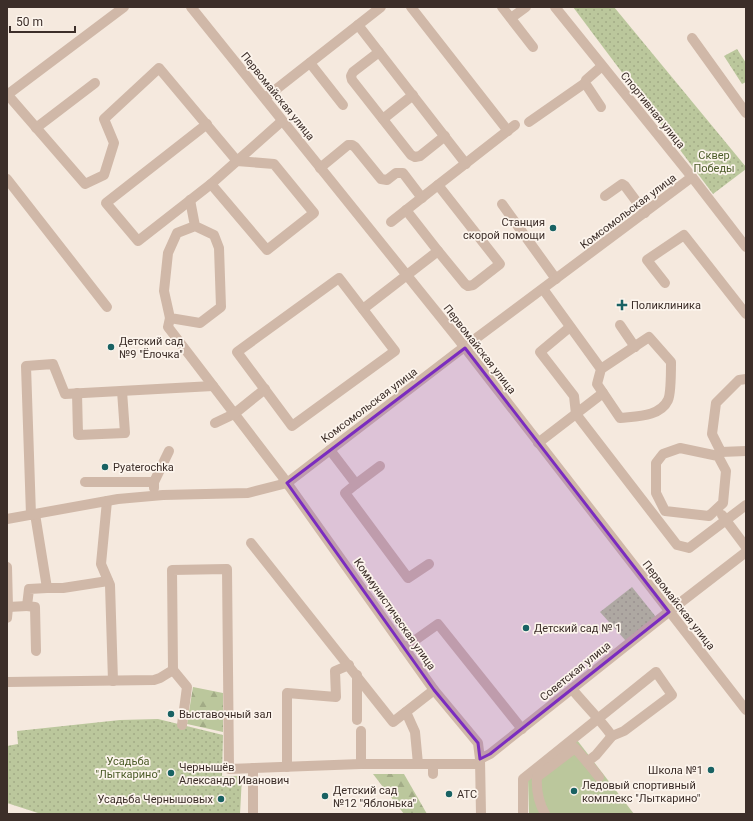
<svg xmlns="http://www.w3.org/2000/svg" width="753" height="821" viewBox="0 0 753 821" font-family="Roboto,sans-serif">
  <defs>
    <pattern id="grass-dots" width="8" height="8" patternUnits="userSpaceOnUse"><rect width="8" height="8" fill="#bbc79c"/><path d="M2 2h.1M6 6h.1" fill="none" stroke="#a2ab86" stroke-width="1.8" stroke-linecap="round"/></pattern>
    <pattern id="forest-firs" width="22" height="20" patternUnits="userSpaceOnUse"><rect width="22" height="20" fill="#bbc79c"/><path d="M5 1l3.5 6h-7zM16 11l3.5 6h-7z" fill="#a2ab86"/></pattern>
  </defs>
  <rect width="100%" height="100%" fill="#f5e9de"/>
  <!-- grass -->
  <g fill="url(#grass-dots)">
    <path d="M573,7H614L746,167V169L713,194Z"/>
    <path d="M737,49L746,63V82L742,84L724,56Z"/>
    <path d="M632,587L656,617L626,641L600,612Z"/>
    <path d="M158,719L223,735L222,776H242L240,814H41L7,803V746L18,744L17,731L120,720Z"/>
  </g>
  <!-- forest -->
  <g fill="url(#forest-firs)">
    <path d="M193,687L223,693V732L187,724Z"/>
    <path d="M373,774H404L427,814H404Z"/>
  </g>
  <!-- pitch -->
  <path fill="#bbc79c" d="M577,740L634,814H529L528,779Z"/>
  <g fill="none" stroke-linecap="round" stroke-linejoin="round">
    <!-- minor -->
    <g stroke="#d0b8a8" stroke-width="10">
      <path d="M191,7L459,340L746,710"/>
      <path d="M411,7L508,131"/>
      <path d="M502,7L533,47"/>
      <path d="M555,7L692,177L746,247"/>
      <path d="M511,18L526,7"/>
      <path d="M358,25L466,164"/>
      <path d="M692,38L746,113"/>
      <path d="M379,52L353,72L351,76L352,80L411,155L415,157L420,156L445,136"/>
      <path d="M310,63L343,105"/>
      <path d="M7,94L85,184L104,175L114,143L104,119L159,68L237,161L274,164L314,213L267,250L211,184L282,121"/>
      <path d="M7,95L124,7"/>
      <path d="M265,98L381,7"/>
      <path d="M601,107L585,83L586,80L602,66"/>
      <path d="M383,119L413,95"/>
      <path d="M529,122L585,83"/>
      <path d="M207,124L106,203L138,241L211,184"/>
      <path d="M36,128L95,83"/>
      <path d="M320,168L348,145H352L355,147L381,179L387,180L396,173H403L422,198"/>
      <path d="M7,179L107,307"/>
      <path d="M438,185L515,125"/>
      <path d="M605,196L622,184L625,186L645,213"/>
      <path d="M190,200L195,226L214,235L219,248L221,307L200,323L170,318L164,291L168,253L177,233L195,226"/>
      <path d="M502,204L556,279"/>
      <path d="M406,210L438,251"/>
      <path d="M339,278L395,351L292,426L237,352Z"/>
      <path d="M665,283L647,260L684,235L746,314"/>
      <path d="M543,289L601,369L597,384L620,418C636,416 660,417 668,400C671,394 671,370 671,362L649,337L601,369"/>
      <path d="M363,309L438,251L465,284L468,286L473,285L500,264L438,185L391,222"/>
      <path d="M170,318L168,327L282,476L434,690L478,743L480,759L481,814"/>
      <path d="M620,325L635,347"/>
      <path d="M570,327L540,352L574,396L576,414L677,545L689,548L746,505"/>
      <path d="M746,379L739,380L716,403L712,434L721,452L746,451"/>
      <path d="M77,393L78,435L125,433L122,391"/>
      <path d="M215,423L234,414L265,389"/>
      <path d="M538,443L603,393"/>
      <path d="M680,448L718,456L726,471L723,503L709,516L665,511L656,493V463L663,454Z"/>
      <path d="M330,450L356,484L345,493L408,578L429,564"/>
      <path d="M85,482H154"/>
      <path d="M356,484L380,466"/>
      <path d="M154,488V482L169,451"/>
      <path d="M107,501L101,564L110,585L113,681"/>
      <path d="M35,514L47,588H63L108,581"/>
      <path d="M31,515L26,366L53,364L65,394L213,386"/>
      <path d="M722,515L746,547"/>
      <path d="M7,519L118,499L163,495L248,493L287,483L455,354L692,177"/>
      <path d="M251,543L393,722L434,690"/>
      <path d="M7,567L8,607L27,606"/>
      <path d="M7,618L8,607"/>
      <path d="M404,648L438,624L522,729"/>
      <path d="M36,651L35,607L27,606L29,589L47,588"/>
      <path d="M357,675V720"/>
      <path d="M7,682L154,680L160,678L173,670"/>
      <path d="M406,712L415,732L418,764"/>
      <path d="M182,725L187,687L173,670L172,570L227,569L229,769L361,764H480"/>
      <path d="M361,731V764"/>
      <path d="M480,759L490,754L676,606L746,552"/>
      <path d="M433,764V774"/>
      <path d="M287,767V693L336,697L335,671L349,665"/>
      <path d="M599,777L587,762L596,755L612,736"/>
      <path d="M253,814V768"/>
      <path d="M523,814V779L656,672L672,695L624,731L612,736C600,719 585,705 572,689"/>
      <path d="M545,814C539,803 536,790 537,777L575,748L587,762"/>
    </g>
  </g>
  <!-- marked area -->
  <path fill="#7b2cbf" fill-opacity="0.2" stroke="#7b2cbf" stroke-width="3" stroke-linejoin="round" d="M465,348L669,612L490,754L480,759L478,743L434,690L287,483Z"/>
  <!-- markers -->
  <g fill="#196263" stroke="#fcf4ec" stroke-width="1.5">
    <circle cx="553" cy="228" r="4"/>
    <path d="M620 299h4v4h4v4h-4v4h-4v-4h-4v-4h4z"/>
    <circle cx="111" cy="347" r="4"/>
    <circle cx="105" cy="467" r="4"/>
    <circle cx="526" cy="628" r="4"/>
    <circle cx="171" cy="714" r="4"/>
    <circle cx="711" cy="770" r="4"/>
    <circle cx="171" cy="773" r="4"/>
    <circle cx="574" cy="791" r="4"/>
    <circle cx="449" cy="794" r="4"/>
    <circle cx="325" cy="796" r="4"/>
    <circle cx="221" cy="799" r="4"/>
  </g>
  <g text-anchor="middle" stroke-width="3.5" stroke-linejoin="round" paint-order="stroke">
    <!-- street labels -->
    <g font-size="11" fill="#3c2e29" stroke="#fcf4ec">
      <text transform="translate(278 96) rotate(51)" y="4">Первомайская улица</text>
      <text transform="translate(653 110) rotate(51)" y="4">Спортивная улица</text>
      <text transform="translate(628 211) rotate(-37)" y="4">Комсомольская улица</text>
      <text transform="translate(480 349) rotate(52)" y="4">Первомайская улица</text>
      <text transform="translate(369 405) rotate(-37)" y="4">Комсомольская улица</text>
      <text transform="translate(679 605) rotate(52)" y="4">Первомайская улица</text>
      <text transform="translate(395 614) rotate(55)" y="4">Коммунистическая улица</text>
      <text transform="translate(575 671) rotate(-39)" y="4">Советская улица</text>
    </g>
    <!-- park labels -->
    <g font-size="11" fill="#4d5d2a" stroke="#fcf4ec">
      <text x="714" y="159">Сквер<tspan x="714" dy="13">Победы</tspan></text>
      <text x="128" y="765">Усадьба<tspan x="128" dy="13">"Лыткарино"</tspan></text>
    </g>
    <!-- poi labels -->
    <g font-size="11" fill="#3c2e29" stroke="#fcf4ec" text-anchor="start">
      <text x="545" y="226" text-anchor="end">Станция<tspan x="545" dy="13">скорой помощи</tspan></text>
      <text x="631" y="309">Поликлиника</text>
      <text x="119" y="345">Детский сад<tspan x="119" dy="13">№9 "Ёлочка"</tspan></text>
      <text x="113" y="471">Pyaterochka</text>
      <text x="534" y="632">Детский сад № 1</text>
      <text x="179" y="718">Выставочный зал</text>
      <text x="179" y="771">Чернышёв<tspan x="179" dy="13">Александр Иванович</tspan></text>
      <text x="703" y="774" text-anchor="end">Школа №1</text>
      <text x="582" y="789">Ледовый спортивный<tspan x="582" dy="13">комплекс "Лыткарино"</tspan></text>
      <text x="333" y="794">Детский сад<tspan x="333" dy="13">№12 "Яблонька"</tspan></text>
      <text x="457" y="798">АТС</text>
      <text x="213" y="803" text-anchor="end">Усадьба Чернышовых</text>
    </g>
  </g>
  <!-- border -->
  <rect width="753" height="821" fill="none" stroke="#3c2e29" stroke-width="16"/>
  <!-- scale -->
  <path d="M10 26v6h65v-6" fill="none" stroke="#3c2e29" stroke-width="2"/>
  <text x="16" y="26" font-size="12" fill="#3c2e29" stroke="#fcf4ec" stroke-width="3" paint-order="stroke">50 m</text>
</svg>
